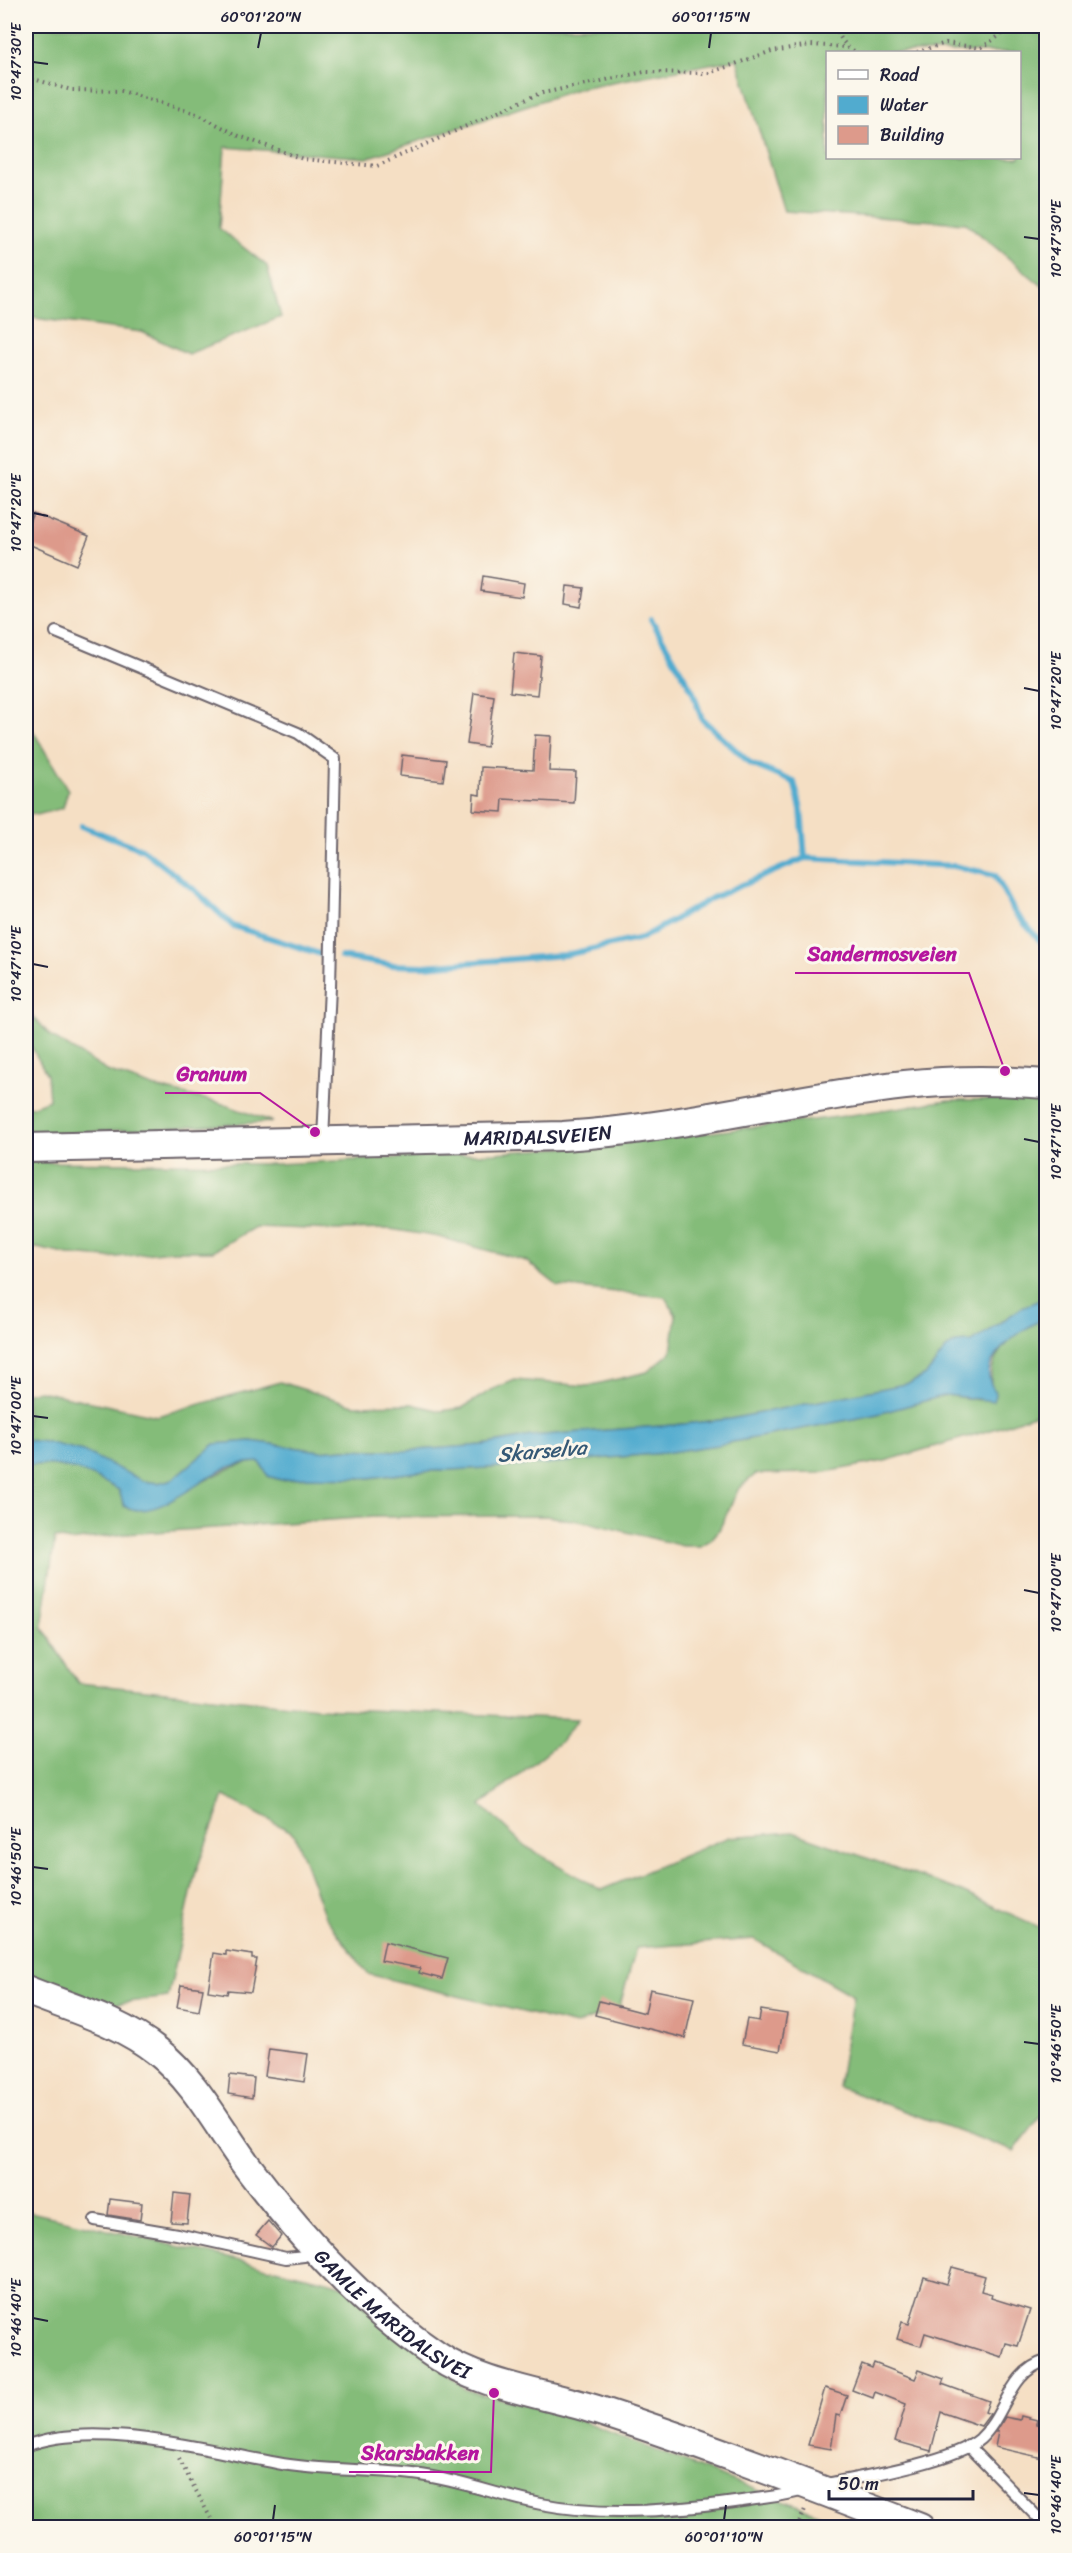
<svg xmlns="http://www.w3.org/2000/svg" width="1072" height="2553" viewBox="0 0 1072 2553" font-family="Sriracha,sans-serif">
  <rect width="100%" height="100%" fill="#fbf7ec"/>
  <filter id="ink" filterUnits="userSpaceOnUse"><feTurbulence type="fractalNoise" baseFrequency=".0167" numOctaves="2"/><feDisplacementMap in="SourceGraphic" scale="12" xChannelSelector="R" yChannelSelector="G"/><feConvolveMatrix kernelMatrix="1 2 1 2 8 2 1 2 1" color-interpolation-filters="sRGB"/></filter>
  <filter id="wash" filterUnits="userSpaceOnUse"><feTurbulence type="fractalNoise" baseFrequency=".008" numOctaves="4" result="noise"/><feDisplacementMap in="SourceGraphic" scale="24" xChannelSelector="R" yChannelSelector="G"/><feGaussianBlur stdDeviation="1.35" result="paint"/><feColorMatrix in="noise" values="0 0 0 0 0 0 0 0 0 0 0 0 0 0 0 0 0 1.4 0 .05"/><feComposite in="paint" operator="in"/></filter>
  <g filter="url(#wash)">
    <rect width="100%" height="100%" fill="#f5dfc4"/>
    <!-- forest -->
    <g fill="#84bc79" stroke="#536f5a" stroke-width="1.5" fill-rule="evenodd">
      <path d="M26,26H1046V289L966,223L784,211L737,59L580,88L367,158L225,147L219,228L267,266L281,317L188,354L142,332L26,317ZM1020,52V158H828V52Z"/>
      <path d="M26,719L68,790L63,808L37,815L26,812Z"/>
      <path d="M26,1009L52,1037L107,1071L153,1087L217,1102L273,1122L69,1133L26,1132V1106L31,1107L49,1100L47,1075L26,1037Z"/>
      <path d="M1046,1099V1297L1020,1309L972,1342L956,1343L946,1349L926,1375L910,1383L730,1419L674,1425L531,1436L483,1445L405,1451L345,1449L320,1451L251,1441L215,1444L173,1479L158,1483L143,1481L46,1442L26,1440V1393L40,1391L157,1416L280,1382L354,1405L412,1404L441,1411L462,1408L493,1389L515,1380L588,1386L647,1372L671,1352L676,1315L665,1297L558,1286L526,1261L439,1237L390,1229L336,1230L255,1227L213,1251H171L108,1258L69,1255L37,1248L26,1249V1162L276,1164L495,1153L622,1143L838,1117L948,1100Z"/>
      <path d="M1046,1317V1408L1041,1412L1001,1427L885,1461L820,1473L756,1474L739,1488L719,1530L711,1540L700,1546H683L591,1523L546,1516L374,1517L125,1534L70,1541L55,1538L42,1627L78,1683L318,1708L578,1719L562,1740L481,1805L525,1846L601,1890L729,1837L793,1832L955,1889L1046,1930V2109L1014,2151L838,2087L853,1996L754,1939L636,1948L619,2009L576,2025L368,1974L325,1917L294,1833L224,1796L196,1871L168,1997L98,2006L26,1975V1466C60,1460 89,1473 119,1490L124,1506L130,1510C155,1500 180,1492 204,1481C224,1471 238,1463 260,1462L268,1476L281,1480L306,1477L369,1478L416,1472L520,1466L664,1453L717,1445L874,1415L946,1395L979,1400L991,1386C989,1348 1016,1333 1046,1317Z"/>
      <path d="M26,2211L327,2281L347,2287L466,2390L558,2412L852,2527H26Z"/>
    </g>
    <!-- water -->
    <path fill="#51abcf" stroke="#3a6685" stroke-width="1.5" d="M1046,1297V1317C1023,1329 970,1361 996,1392L993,1401L946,1395L874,1415L717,1445L664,1453L520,1466L416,1472L369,1478L306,1477L281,1480L268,1476L260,1462C248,1462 236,1464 224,1469C197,1481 154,1523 124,1506L119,1490C89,1473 60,1460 26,1466V1440L46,1442L83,1451L143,1481L158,1483L173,1479L215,1444L251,1441L320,1451L345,1449L405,1451L483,1445L531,1436L674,1425L730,1419L910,1383L926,1375L946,1349L956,1343L972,1342L1020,1309Z"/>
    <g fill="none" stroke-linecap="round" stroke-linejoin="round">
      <!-- stream -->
      <g stroke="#51abcf" stroke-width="6">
        <path d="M651,619L693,692L702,719L751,764L794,782L801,809L805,858"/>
        <path d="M81,826L142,849L197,892L233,926L320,954"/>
        <path d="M341,957L390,965L424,966L565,955L642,938L712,898L805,858L954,866L995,875L1015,913L1046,947"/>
      </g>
    </g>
    <g id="blocks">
      <!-- building -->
      <g fill="#dd9a8b">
        <path d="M33,513L89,536L77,565L26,543V531Z"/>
        <path d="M483,576L524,583L522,597L481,591Z"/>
        <path d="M567,586L584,588L581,607L565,604Z"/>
        <path d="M514,653L541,656L537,695L510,692Z"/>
        <path d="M474,693L494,696L487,747L467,744Z"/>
        <path d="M535,735L551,736L549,771L576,772L574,803L503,799L502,812L473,810L474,794L480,795L481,767L533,770Z"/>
        <path d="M402,755L446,760L443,781L400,776Z"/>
        <path d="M385,1942L448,1958L442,1979L419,1973L420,1968L381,1961Z"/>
        <path d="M226,1951L252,1955V1959H257L251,1992L228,1990L227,1994L208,1991L214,1953L226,1955Z"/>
        <path d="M181,1985L203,1988L199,2011L177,2007Z"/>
        <path d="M650,1989L694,1998L685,2038L595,2015L599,2001L645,2013Z"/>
        <path d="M761,2010L787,2014L780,2051L742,2044L747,2019L759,2021Z"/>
        <path d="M269,2049L308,2054L304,2082L265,2076Z"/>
        <path d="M230,2075L254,2078L252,2098L228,2094Z"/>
        <path d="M174,2193L190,2195L187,2223L171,2222Z"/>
        <path d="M110,2199L142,2203L140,2220L108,2215Z"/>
        <path d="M268,2221L281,2236L272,2247L256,2235Z"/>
        <path d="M952,2267L985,2276L981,2291L992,2294L991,2298L1030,2310L1018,2346L1006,2343L1002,2357L925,2333L921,2346L897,2339L902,2322L909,2324L924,2277L947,2284Z"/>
        <path d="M874,2363L915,2379L919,2370L944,2379L942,2384L989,2401L985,2412L990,2414L981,2426L941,2412L931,2451L895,2441L906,2404L875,2392L873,2398L852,2390L862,2364L872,2368Z"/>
        <path d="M825,2388L847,2395L840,2416L836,2415L831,2449L808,2445Z"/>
        <path d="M1021,2416L1037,2420L1036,2424L1047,2427V2459L995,2447L998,2432H996L1005,2417L1020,2420Z"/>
      </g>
    </g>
  </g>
  <g filter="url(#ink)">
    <use href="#blocks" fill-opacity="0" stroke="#6c646b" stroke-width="1.5"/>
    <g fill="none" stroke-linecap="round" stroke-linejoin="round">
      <defs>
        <g id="lane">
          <path d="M56,632L298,733L335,759L330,987L323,1140"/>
          <path d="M95,2220L177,2234L286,2258L304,2256L314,2250"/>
          <path d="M26,2446C96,2419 204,2450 277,2463C324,2472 373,2468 421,2475C462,2481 500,2496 541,2504C608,2517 681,2510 749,2500C767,2497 786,2496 803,2490"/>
          <path d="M968,2446L1046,2526"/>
          <path d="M826,2484C862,2477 955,2461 980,2439C1006,2415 1009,2371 1046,2361"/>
        </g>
        <g id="secondary">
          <path id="s1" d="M26,1148L563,1136C678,1129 791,1098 905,1085C952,1080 1000,1080 1046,1084"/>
          <path id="s2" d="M26,1990C70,2008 120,2021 157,2051C197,2082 220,2131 250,2170C303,2240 364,2307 437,2356C480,2386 549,2394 600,2411C708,2446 814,2487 920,2528"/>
        </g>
      </defs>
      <!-- lane casing -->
      <use href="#lane" stroke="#6c646b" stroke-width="14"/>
      <!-- secondary casing -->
      <use href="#secondary" stroke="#6c646b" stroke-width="32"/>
      <!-- path -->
      <g stroke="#6c646b" stroke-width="4" stroke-dasharray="1.5 4.5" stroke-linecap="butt">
        <path d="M836,26C839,38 845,46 856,52"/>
        <path d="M917,52L946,43L981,48L1014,26H1021"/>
        <path d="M26,80H37L71,90L122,91L197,114L239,136L303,159L377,166L538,94L644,72L709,73L772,51L810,45L847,47"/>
        <path d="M179,2459L216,2528"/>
        <path d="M797,2528L806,2507"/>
      </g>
      <!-- lane -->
      <use href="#lane" stroke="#fff" stroke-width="10"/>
      <!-- secondary -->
      <use href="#secondary" stroke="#fff" stroke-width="28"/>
    </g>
  </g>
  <!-- ticks -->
  <path fill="none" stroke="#22223b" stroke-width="2" d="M258,48L261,33M709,48L711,33M33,62L48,64M1024,237L1039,239M33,513L48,516M1024,688L1039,691M33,964L48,967M1024,1139L1039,1142M33,1416L48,1418M1024,1590L1039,1593M33,1867L48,1869M1024,2042L1039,2044M33,2318L48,2321M1024,2493L1039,2495M273,2520L275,2505M724,2520L726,2505"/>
  <g text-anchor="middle" stroke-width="6" stroke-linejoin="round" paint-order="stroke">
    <!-- street labels -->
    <g font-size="20" fill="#22223b" stroke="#fbf7ec">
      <text dy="7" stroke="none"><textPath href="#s1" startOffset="512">MARIDALSVEIEN</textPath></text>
      <text dy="7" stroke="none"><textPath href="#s2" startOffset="501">GAMLE MARIDALSVEI</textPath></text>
    </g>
    <!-- water labels -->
    <g font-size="21" font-style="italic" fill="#355976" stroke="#fbf7ec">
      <text transform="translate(542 1451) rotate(-5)" y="7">Skarselva</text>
    </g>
  </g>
  <!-- callouts -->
  <path fill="none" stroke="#b5179e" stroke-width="2" d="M1005 1071L969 973H795M315 1132L260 1093H165M494 2393L491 2472H349"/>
  <g fill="#b5179e" stroke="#fbf7ec" stroke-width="2">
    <circle cx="1005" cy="1071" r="6"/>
    <circle cx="315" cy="1132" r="6"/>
    <circle cx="494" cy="2393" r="6"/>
  </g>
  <g font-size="21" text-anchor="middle" font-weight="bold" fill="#b5179e" stroke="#fbf7ec" stroke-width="6" stroke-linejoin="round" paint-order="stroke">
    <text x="882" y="961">Sandermosveien</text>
    <text x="212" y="1081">Granum</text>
    <text x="420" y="2460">Skarsbakken</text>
  </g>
  <!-- margin -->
  <rect width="1072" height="2553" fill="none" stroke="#fbf7ec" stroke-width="66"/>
  <!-- legend -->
  <rect x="826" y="51" width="195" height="108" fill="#fbf7ec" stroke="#a4a2a5" stroke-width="1.5"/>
  <rect x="838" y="70" width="30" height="9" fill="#ffffff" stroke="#a4a2a5" stroke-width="1.5"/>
  <text x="880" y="81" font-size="18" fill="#22223b">Road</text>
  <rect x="838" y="96" width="30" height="18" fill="#51abcf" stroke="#a4a2a5" stroke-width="1.5"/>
  <text x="880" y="111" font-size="18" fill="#22223b">Water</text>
  <rect x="838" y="126" width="30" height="18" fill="#dd9a8b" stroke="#a4a2a5" stroke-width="1.5"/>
  <text x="880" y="141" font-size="18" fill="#22223b">Building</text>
  <!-- scale -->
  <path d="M829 2490v9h144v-9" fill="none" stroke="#22223b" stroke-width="3"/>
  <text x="838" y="2490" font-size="18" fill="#22223b" stroke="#fbf7ec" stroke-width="4.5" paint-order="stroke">50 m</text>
  <rect x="33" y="33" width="1006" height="2487" fill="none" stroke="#22223b" stroke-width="2"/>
  <g font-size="15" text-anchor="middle" fill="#22223b">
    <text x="261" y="22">60°01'20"N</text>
    <text x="711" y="22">60°01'15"N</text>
    <text transform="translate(16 62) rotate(-90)" y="5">10°47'30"E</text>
    <text transform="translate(1056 239) rotate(-90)" y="5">10°47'30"E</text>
    <text transform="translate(16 513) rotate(-90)" y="5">10°47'20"E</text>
    <text transform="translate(1056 691) rotate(-90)" y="5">10°47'20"E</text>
    <text transform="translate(16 964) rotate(-90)" y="5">10°47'10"E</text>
    <text transform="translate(1056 1142) rotate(-90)" y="5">10°47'10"E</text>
    <text transform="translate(16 1416) rotate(-90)" y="5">10°47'00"E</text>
    <text transform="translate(1056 1593) rotate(-90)" y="5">10°47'00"E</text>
    <text transform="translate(16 1867) rotate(-90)" y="5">10°46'50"E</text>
    <text transform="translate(1056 2044) rotate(-90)" y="5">10°46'50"E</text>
    <text transform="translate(16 2318) rotate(-90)" y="5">10°46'40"E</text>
    <text transform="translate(1056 2495) rotate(-90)" y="5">10°46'40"E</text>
    <text x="273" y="2542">60°01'15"N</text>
    <text x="724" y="2542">60°01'10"N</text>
  </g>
</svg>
